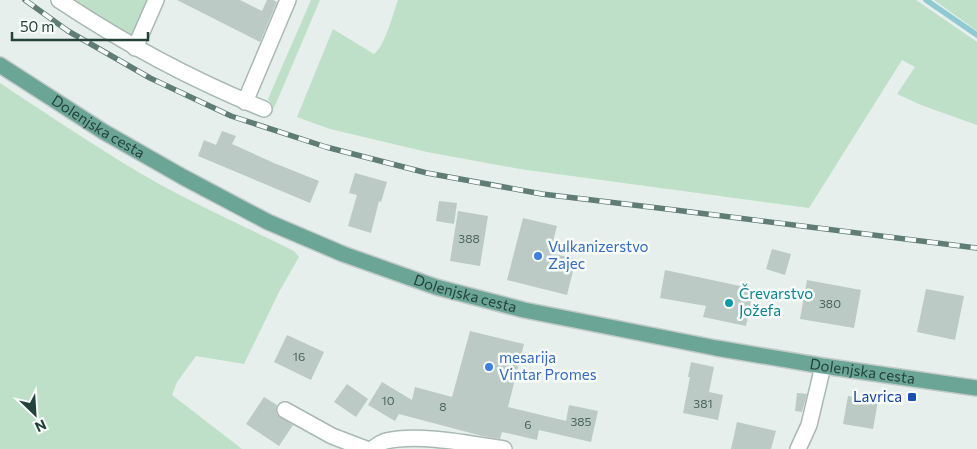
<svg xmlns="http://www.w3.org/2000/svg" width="977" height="449" viewBox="0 0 977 449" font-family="Commissioner,sans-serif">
  <rect width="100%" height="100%" fill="#e6efeb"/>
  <!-- green -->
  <g fill="#bfe0c8">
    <path d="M67,0H152L135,36H128Z"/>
    <path d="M311,0H320L274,108L268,99Z"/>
    <path d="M398,0H916L977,42V125L921,105L897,94L915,67L902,60L809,208L520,169L427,152L330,129L297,117L333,29L374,54C385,46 393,14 398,0Z"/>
    <path d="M934,0H977V31Z"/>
    <path d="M0,83C53,118 106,154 161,185C205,209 250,229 294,251L299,257L279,292L244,364L196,356L177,382L172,395L242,449H0Z"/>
  </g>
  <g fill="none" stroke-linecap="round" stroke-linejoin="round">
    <!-- stream -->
    <path stroke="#8ec9d4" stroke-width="5.5" d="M926,0L977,35"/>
  </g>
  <!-- building -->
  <g fill="#bbcac4">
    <path d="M177,0H240L262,11L267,0H273L277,2L260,42Z"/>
    <path d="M222,131L236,136L232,144L274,163L319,181L310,203L198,156L204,140L216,145Z"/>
    <path d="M355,173L387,182L381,202L379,201L371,233L348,226L357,195L349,193Z"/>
    <path d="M439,201L457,203L454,224L436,221Z"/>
    <path d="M458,211L488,216L480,266L450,261Z"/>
    <path d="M523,218L557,226L550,253L576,259L567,295L507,280Z"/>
    <path d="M772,249L791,254L785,275L766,269Z"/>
    <path d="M665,270L754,289L746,326L703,317L706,306L660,298Z"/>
    <path d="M807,280L861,290L854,328L800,319Z"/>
    <path d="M926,289L964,296L955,340L917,332Z"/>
    <path d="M470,331L524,344L508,407L566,421L569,405L598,411L591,442L539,430L537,440L502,432L500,439L482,436L399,414L395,421L368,405L382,382L412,400L415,387L452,397Z"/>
    <path d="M287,335L324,352L311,380L274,362Z"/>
    <path d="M691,362L714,367L709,392L723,395L718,420L683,413L690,377H688Z"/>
    <path d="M347,384L368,399L356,417L334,402Z"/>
    <path d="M797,393L807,394L802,412L795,411Z"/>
    <path d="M848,396L878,401L873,429L843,424Z"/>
    <path d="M264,397L277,405L276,411L277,415L293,425L279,446L246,424Z"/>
    <path d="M737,422L776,431L771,449H731Z"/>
  </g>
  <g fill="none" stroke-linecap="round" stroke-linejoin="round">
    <defs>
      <g id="minor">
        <path d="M59,0C125,44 190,79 264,109"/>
        <path d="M135,48L156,0"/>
        <path d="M245,102L288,0"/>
        <path d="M285,410L332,436L366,449"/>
        <path d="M372,449C377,446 381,442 386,441C418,433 471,444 504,449"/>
        <path d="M798,449L809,425L823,366"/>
      </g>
      <g id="major">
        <path id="s1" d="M0,65L104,132L183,177L268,222L343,254L436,287L524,310L716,348L823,366L977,388"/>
      </g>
    </defs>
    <!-- minor casing -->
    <use href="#minor" stroke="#a8b8b2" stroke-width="18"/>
    <!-- major casing -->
    <use href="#major" stroke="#c2cac8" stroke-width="18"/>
    <!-- minor -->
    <use href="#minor" stroke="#fff" stroke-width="15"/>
    <!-- major -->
    <use href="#major" stroke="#6aa596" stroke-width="15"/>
    <defs>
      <path id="rail" d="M25,0L68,31L150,78L231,116L326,147L427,173L542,194L675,210L977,248"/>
    </defs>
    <!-- rail casing -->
    <use href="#rail" stroke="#5f7d75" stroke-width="5.5"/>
    <!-- rail -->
    <use href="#rail" stroke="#f7fbf9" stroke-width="4" stroke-dasharray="11" stroke-linecap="butt"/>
  </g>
  <!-- markers -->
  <g fill="#3f7fe0" stroke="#f7fbf9" stroke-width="2">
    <circle cx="538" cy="256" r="5"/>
    <circle cx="489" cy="367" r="5"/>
  </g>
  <circle fill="#0f9aa8" stroke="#f7fbf9" stroke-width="2" cx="729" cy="303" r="5"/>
  <rect fill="#1a4fb4" stroke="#f7fbf9" stroke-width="2" x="907" y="392" width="10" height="10" rx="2.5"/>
  <g text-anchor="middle" stroke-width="5" stroke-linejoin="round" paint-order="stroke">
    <!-- number labels -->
    <g font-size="12" fill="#4a645c">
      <text x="469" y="243">388</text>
      <text x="830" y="308">380</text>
      <text x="299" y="361">16</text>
      <text x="388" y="405">10</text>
      <text x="703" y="408">381</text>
      <text x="443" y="411">8</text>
      <text x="581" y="426">385</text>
      <text x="528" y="429">6</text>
    </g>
    <!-- street labels -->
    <g font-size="15" fill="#24423a" stroke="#f7fbf9">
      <text dy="5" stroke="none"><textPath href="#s1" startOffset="116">Dolenjska cesta</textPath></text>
      <text dy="5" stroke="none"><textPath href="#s1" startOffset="521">Dolenjska cesta</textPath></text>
      <text dy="5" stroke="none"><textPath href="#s1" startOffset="926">Dolenjska cesta</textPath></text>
    </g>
    <!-- shop labels -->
    <g font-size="15" fill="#366cbe" stroke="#f7fbf9" text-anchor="start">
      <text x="548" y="252">Vulkanizerstvo<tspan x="548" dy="17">Zajec</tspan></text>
      <text x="499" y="363">mesarija<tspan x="499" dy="17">Vintar Promes</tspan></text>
    </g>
    <!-- culture labels -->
    <g font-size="15" fill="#0d838f" stroke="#f7fbf9" text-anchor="start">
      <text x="739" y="299">Črevarstvo<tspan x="739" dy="17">Jožefa</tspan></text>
    </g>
    <!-- transit labels -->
    <g font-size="15" fill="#164399" stroke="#f7fbf9" text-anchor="end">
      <text x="902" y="402">Lavrica</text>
    </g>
  </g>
  <!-- north arrow -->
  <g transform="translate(35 414) rotate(155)" stroke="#f7fbf9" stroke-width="4" paint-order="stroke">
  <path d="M0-4L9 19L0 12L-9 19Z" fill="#24423a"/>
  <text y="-8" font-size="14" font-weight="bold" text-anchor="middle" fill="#24423a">N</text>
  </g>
  <!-- scale -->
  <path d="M12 32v8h136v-8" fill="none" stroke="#24423a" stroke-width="2.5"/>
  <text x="20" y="32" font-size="15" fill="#24423a" stroke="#f7fbf9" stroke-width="4" paint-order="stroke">50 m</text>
</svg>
